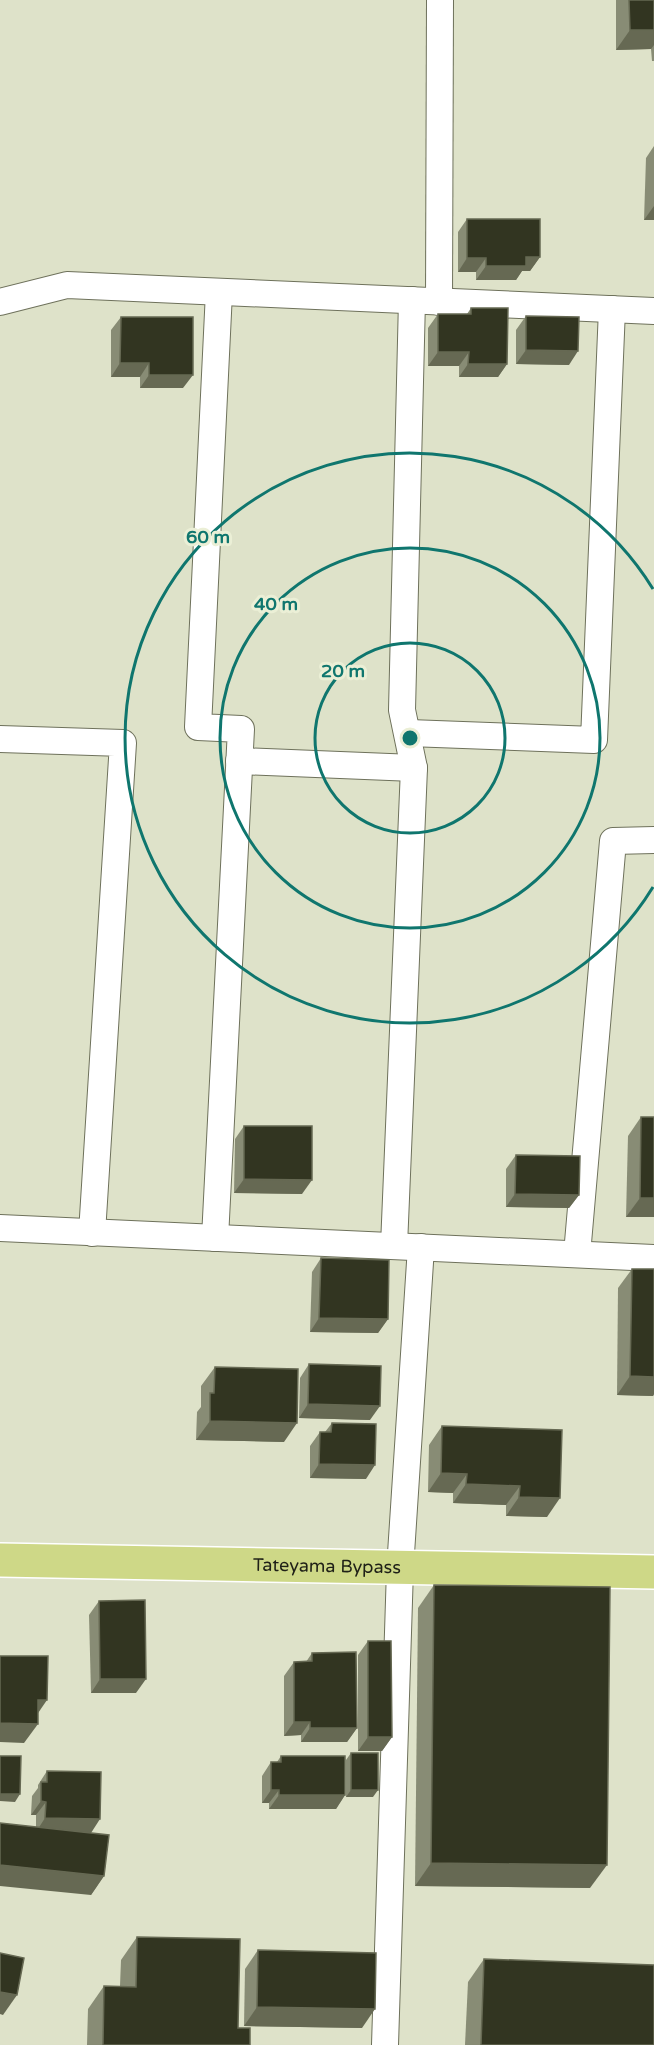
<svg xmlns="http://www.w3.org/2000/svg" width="654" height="2045" viewBox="0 0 654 2045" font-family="'Varela Round',sans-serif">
  <rect width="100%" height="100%" fill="#dee2c9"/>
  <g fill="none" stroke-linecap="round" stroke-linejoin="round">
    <defs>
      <g id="minor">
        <path d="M0,302L67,285L654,311"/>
        <path d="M439,302L440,0"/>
        <path d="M409,733L594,740L612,309"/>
        <path d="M0,739L123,743L92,1233"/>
        <path d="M239,761L414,768"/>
        <path d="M0,1228L654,1258"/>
        <path d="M215,1238L241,729L198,727L219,292"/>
        <path d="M394,1246L414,768L402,710L412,300"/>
        <path d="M577,1254L613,841L654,840"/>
        <path d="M385,2045L400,1569L421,1247"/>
      </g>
      <g id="trunk">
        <path id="s1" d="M0,1560L654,1572"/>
      </g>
    </defs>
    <!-- minor casing -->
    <use href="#minor" stroke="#6e715b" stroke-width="28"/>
    <!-- trunk casing -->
    <use href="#trunk" stroke="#fff" stroke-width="36"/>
    <!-- minor -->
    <use href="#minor" stroke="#fff" stroke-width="26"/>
    <!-- trunk -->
    <use href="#trunk" stroke="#ced887" stroke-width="33"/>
  </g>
  <!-- wall -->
  <g fill="#888c75">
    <path d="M616,0H654V61H652L651,49L616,50Z"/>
    <path d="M654,146V220H644L646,158Z"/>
    <path d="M467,219L540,257L530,271H522L516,280H476V272H458V232Z"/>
    <path d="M471,308L507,364L498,377H459V366H428V328L438,314H467Z"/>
    <path d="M526,316L569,365L516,364V330Z"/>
    <path d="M121,317L183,388H140V377H111V330Z"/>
    <path d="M641,1117L654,1217H626L628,1136Z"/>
    <path d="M244,1126L302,1194L234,1193L235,1139Z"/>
    <path d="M516,1155L579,1195L569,1208L506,1207V1169Z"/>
    <path d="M321,1258L388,1319L378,1333L310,1332L312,1272Z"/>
    <path d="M632,1269H654V1394L653,1396L617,1395L618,1288Z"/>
    <path d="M309,1364L370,1420L299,1418L300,1378Z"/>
    <path d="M215,1367L284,1442L196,1440L197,1412L201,1407V1386Z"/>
    <path d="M332,1423L366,1479L310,1478V1446L320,1432H325Z"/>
    <path d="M442,1426L562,1430L547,1517L506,1516V1505L453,1503V1493L428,1492L429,1445Z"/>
    <path d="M434,1585L590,1888L415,1886L418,1608Z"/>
    <path d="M99,1601L136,1693H91L89,1615Z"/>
    <path d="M368,1641L392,1737L382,1751H358V1655Z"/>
    <path d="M312,1653L357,1728L347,1742H301V1735L284,1736V1676L294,1662H306Z"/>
    <path d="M351,1753L373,1797H346V1760Z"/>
    <path d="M281,1756L345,1795L336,1809H269V1803H262V1776L271,1762H277Z"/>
    <path d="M47,1771L90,1833L104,1876L91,1895L36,1827V1815H31L32,1796L38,1788V1785Z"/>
    <path d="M137,1937L238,2028L250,2045H87L88,2009L104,1986H120L121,1960Z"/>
    <path d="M258,1950L362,2028L244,2026L245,1969Z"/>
    <path d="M484,1959L654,2045H465L468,1982Z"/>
  </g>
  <!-- shaded-wall -->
  <g fill="#666953">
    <path d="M630,30H654V45L651,49L616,50Z"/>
    <path d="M654,206V220H644Z"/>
    <path d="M526,257H540L530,271H522L516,280H476L486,266Z"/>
    <path d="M467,258H486L476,272H458Z"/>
    <path d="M526,350L578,351L569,365L516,364Z"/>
    <path d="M438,352H469L459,366H428Z"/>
    <path d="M120,363H149L140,377H111Z"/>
    <path d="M468,364H507L498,377H459Z"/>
    <path d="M149,375H193L183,388H140Z"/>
    <path d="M244,1179L312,1180L302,1194L234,1193Z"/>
    <path d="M515,1194L579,1195L569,1208L506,1207Z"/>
    <path d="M640,1198H654V1217H626Z"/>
    <path d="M319,1318L388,1319L378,1333L310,1332Z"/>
    <path d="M630,1376L654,1377V1394L653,1396L617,1395Z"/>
    <path d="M308,1404L380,1406L370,1420L299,1418Z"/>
    <path d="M210,1421L297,1423L284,1442L196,1440Z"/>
    <path d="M319,1464L375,1465L366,1479L310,1478Z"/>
    <path d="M441,1473L467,1474L453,1493L428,1492Z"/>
    <path d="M466,1484L520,1486L506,1505L453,1503Z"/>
    <path d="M519,1497L560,1498L547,1517L506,1516Z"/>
    <path d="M100,1679H146L136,1693H91Z"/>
    <path d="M38,1700H47L34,1719Z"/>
    <path d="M294,1722H310L301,1735L284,1736Z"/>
    <path d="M0,1723L38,1724L24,1743L0,1742Z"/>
    <path d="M310,1728H357L347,1742H301Z"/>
    <path d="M368,1737H392L382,1751H358Z"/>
    <path d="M271,1790H279L269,1803H262Z"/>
    <path d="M351,1790H378L373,1797H346Z"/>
    <path d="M0,1794H20L15,1802L0,1801Z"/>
    <path d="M279,1795H345L336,1809H269Z"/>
    <path d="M41,1801L46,1802L36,1815H31Z"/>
    <path d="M45,1818L100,1819L91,1833L36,1832Z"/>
    <path d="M431,1863L607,1865L590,1888L415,1886Z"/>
    <path d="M0,1865L104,1876L91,1895L0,1886Z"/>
    <path d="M0,1992L17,1995L3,2015L0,2014Z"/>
    <path d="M257,2007L375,2009L362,2028L244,2026Z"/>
  </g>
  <!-- building -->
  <g fill="#323521" stroke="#666953" stroke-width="1.5">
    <path d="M629,0H654V30H630Z"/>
    <path d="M467,219H540V257H526V266H486V258H467Z"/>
    <path d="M471,308H508L507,364H468L469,352H438V314H471Z"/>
    <path d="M526,316L579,317L578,351L526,350Z"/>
    <path d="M121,317H193V375H149V363H120Z"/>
    <path d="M641,1117H654V1198H640Z"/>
    <path d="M244,1126H312V1180L244,1179Z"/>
    <path d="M516,1155L580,1156L579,1195L515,1194Z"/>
    <path d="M321,1258L389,1260L388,1319L319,1318Z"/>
    <path d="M632,1269H654V1377L630,1376Z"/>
    <path d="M309,1364L381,1366L380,1406L308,1404Z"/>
    <path d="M215,1367L298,1369L297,1423L210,1421V1393H214Z"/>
    <path d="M332,1423L376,1424L375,1465L319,1464L320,1432H331Z"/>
    <path d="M442,1426L562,1430L560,1498L519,1497L520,1486L466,1484L467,1474L441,1473Z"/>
    <path d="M434,1585L610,1587L607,1865L431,1863Z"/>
    <path d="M145,1600L146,1679H100L99,1601Z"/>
    <path d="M368,1641H391L392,1737H368Z"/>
    <path d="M356,1652L357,1728H310V1722H294V1662L312,1661V1653Z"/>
    <path d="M0,1656H48L47,1700H38V1724L0,1723Z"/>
    <rect x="351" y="1753" width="27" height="37"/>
    <path d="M0,1756H21L20,1794H0Z"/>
    <path d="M281,1756H345V1795H279V1790H271V1762H281Z"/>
    <path d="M47,1771L101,1772L100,1819L45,1818L46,1802L41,1801V1782H47Z"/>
    <path d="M0,1823L109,1835L104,1876L0,1865Z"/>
    <path d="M137,1937L240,1939L238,2028H250V2045H103L104,1986L136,1987Z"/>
    <path d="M258,1950L376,1953L375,2009L257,2007Z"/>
    <path d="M0,1953L24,1958L17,1995L0,1992Z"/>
    <path d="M484,1959L654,1965V2045H481Z"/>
  </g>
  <!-- distance rings -->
  <g fill="none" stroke="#0f766e" stroke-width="3">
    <circle cx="410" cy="738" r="95"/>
    <circle cx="410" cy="738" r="190"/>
    <path d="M653 887A285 285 0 1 1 653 589"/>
  </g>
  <g text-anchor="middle" stroke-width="6" stroke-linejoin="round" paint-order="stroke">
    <!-- street labels -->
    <g font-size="18" fill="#1f2017" stroke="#ebefd6">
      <text dy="6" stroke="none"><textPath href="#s1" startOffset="327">Tateyama Bypass</textPath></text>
    </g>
  </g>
  <circle cx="410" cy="738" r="9" fill="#0f766e" stroke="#ebefd6" stroke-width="3"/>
  <g font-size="18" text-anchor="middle" font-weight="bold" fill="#0f766e" stroke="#ebefd6" stroke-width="6" stroke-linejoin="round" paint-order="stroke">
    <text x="208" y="543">60 m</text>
    <text x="276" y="610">40 m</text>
    <text x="343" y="677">20 m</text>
  </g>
</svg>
